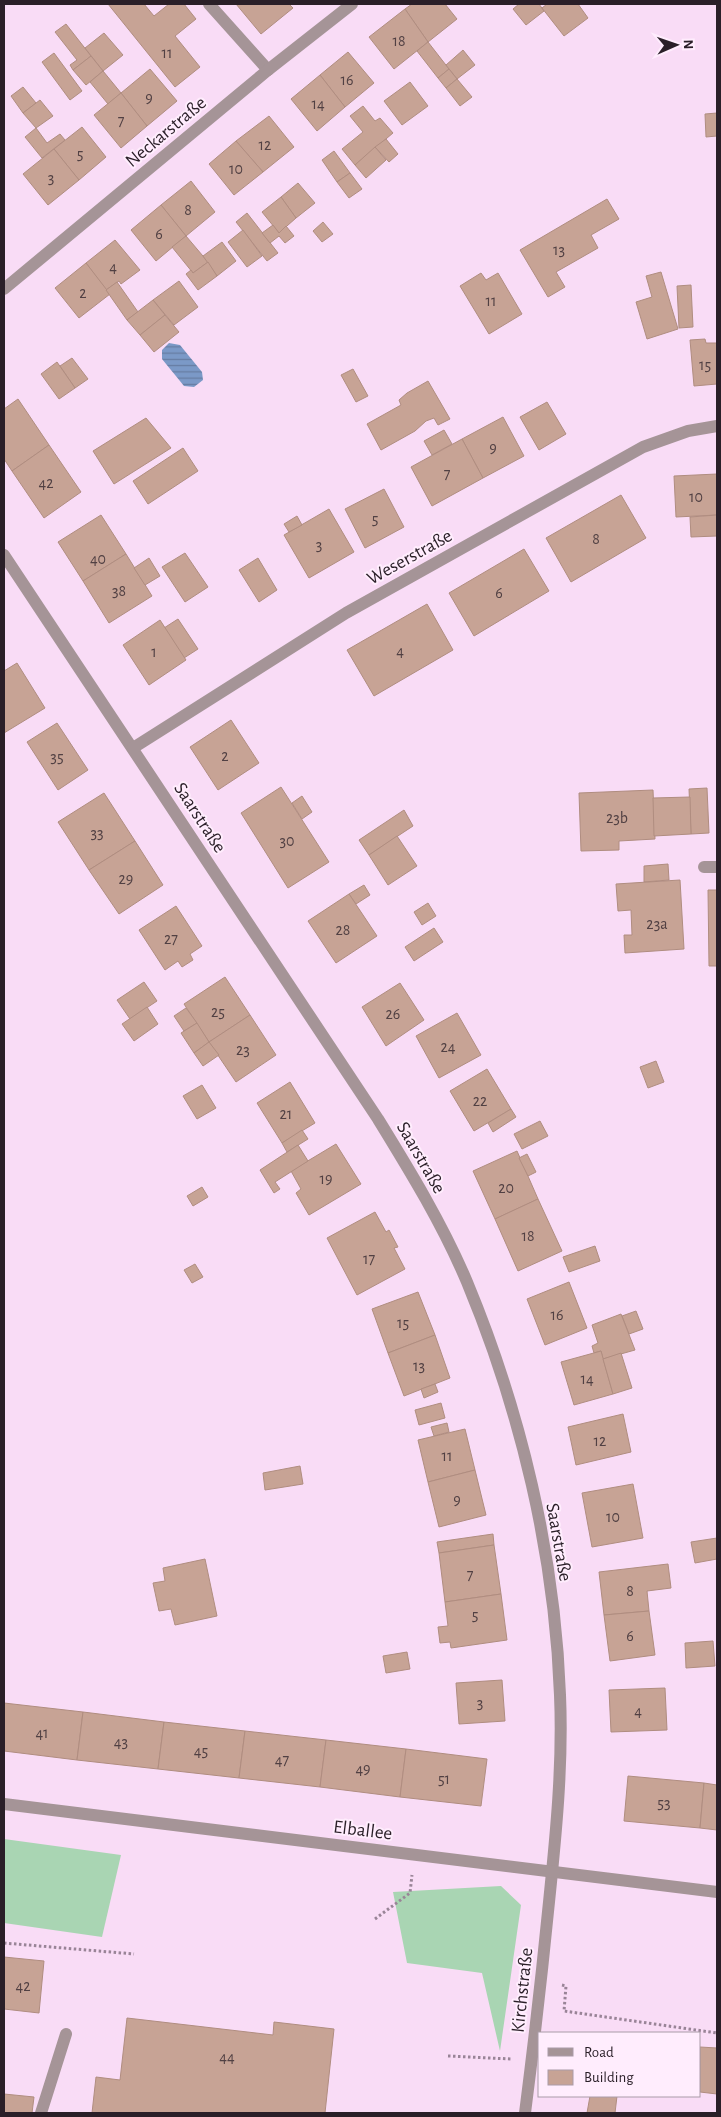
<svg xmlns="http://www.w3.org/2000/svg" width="721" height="2117" viewBox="0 0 721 2117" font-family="'Alegreya Sans',sans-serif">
  <defs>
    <pattern id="water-rules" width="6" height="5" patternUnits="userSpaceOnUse" patternTransform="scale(1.25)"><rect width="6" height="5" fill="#7b99c7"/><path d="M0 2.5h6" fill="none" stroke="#657ca2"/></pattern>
  </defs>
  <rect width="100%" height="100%" fill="#f9dcf6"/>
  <!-- grass -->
  <g fill="#a9d5b3">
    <path d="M4,1839L121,1855L102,1937L4,1923Z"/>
    <path d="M501,1886L521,1905L500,2051L482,1973L407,1963L393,1892Z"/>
  </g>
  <!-- water -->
  <path fill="url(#water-rules)" d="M169,343L180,345L202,372L203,380L194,387L184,386L162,359V350Z"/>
  <!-- building -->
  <g fill="#c7a395" stroke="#b08d80">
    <path d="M108,4H144L154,16L169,4H184L196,19L175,36L200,67L175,87Z"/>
    <path d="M236,4H289L293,8L261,34Z"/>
    <path d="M412,4H445L457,19L428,42L405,9Z"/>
    <path d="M519,4H539L544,11L526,25L513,9Z"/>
    <path d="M547,4H578L588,18L564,36L542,8Z"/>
    <path d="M405,9L428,42L394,69L369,37Z"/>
    <path d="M66,24L91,56L73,70L70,65L77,60L55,32Z"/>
    <path d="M104,33L123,55L103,71L85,48Z"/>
    <path d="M428,42L449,69L438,78L417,51Z"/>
    <path d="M463,50L475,65L457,79L446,65Z"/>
    <path d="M348,52L374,83L345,107L320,75Z"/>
    <path d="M54,53L82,91L70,100L42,62Z"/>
    <path d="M91,56L103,71L86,85L73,70Z"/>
    <path d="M150,69L177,101L147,126L121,93Z"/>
    <path d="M449,69L457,79L446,88L438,78Z"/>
    <path d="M103,71L121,93L108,104L90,82Z"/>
    <path d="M320,75L345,107L317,131L291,99Z"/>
    <path d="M457,79L472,97L460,106L446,88Z"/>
    <path d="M410,82L428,106L402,125L384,101Z"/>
    <path d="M23,87L36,103L23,113L11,96Z"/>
    <path d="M121,93L147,126L121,148L94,115Z"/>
    <path d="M40,100L53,116L36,128L23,113Z"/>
    <path d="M363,106L375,121L380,118L393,133L355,165L342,149L363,132L350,116Z"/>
    <path d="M717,113V136L706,137L705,114Z"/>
    <path d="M269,116L294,147L263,172L236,141Z"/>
    <path d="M82,127L106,157L79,180L54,149Z"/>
    <path d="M36,128L47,143L60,134L65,140L42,158L25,137Z"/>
    <path d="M386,139L398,154L389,162L375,147Z"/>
    <path d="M236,141L263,172L234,195L209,164Z"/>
    <path d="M375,147L386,160L366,178L355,165Z"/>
    <path d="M54,149L79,180L48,205L23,174Z"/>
    <path d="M334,151L350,173L337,182L322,160Z"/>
    <path d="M350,173L362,189L349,198L337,182Z"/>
    <path d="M191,181L215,212L186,236L161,205Z"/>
    <path d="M298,183L315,203L296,218L281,197Z"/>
    <path d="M281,197L296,218L279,233L262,212Z"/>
    <path d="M607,199L619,219L591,235L598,248L556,272L565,287L548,297L520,250Z"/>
    <path d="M161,205L186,236L156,261L131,230Z"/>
    <path d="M247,213L278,253L267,261L236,222Z"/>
    <path d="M323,222L333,234L322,242L313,231Z"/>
    <path d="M273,225L279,233L286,226L294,236L285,243L279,236L270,243L262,233Z"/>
    <path d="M243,230L262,256L247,267L228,242Z"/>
    <path d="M186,236L208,262L193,273L172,247Z"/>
    <path d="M115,240L140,270L121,284L119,281L106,290L86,263Z"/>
    <path d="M222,242L236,261L217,276L203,256Z"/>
    <path d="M208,262L217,276L198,290L186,274L191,270L193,273Z"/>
    <path d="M86,263L110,294L79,318L55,288Z"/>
    <path d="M661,272L678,329L647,339L636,302L652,297L646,276Z"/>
    <path d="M481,273L486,280L498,273L522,314L489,334L460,286Z"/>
    <path d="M179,281L198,307L174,325L153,300Z"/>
    <path d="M117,282L138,312L127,320L106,290Z"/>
    <path d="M691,285L693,327L679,328L677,286Z"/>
    <path d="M153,300L165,315L140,335L127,320Z"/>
    <path d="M165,315L179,332L154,352L140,335Z"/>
    <path d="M705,339L706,343H717V384L694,386L690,340Z"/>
    <path d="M72,358L88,379L75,388L60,366Z"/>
    <path d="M57,362L75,388L59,399L41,374Z"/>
    <path d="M353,369L368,396L356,402L341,375Z"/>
    <path d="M428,381L450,419L438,425L434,418L426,421L415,431L381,450L367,424L401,405L399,400L407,393Z"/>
    <path d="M18,399L49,445L12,471L4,459V409Z"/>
    <path d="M547,402L566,434L539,450L520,417Z"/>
    <path d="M503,417L524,456L483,478L462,439Z"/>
    <path d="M146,418L171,448L114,484L93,451Z"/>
    <path d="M444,430L452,444L432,455L424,441Z"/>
    <path d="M462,439L483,478L432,506L411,467Z"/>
    <path d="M49,445L81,492L44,518L12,471Z"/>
    <path d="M183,448L198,471L148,504L133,481Z"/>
    <path d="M717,474V515L676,517L674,476Z"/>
    <path d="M384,489L404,527L365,548L345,509Z"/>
    <path d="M621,495L646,538L571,582L546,538Z"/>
    <path d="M329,509L354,552L309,578L284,535Z"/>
    <path d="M101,515L126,554L83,581L58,542Z"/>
    <path d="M717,515V536L691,537L690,517Z"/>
    <path d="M297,516L302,525L289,532L284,524Z"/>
    <path d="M524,549L549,591L474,636L449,593Z"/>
    <path d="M185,553L208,587L185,602L162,567Z"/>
    <path d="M126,554L152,596L109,623L83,581Z"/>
    <path d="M149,558L160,576L145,585L134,568Z"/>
    <path d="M258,558L277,590L259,602L239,570Z"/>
    <path d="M427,604L453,650L374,696L347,650Z"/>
    <path d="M178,619L198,649L184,658L164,628Z"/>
    <path d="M160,620L186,660L149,685L123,645Z"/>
    <path d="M17,663L45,708L4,733V671Z"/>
    <path d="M231,720L259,763L218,790L190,747Z"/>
    <path d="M57,723L88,770L58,790L27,742Z"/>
    <path d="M281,787L329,862L288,888L241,813Z"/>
    <path d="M707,788L709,833L691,834L689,789Z"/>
    <path d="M653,790L655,839L619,841V850L581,851L579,793Z"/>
    <path d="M104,793L135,841L89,870L58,822Z"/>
    <path d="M302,796L312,812L302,819L292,803Z"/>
    <path d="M690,797L691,834L654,836L653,798Z"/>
    <path d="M404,810L413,826L369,855L359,840Z"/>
    <path d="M397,836L417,866L388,885L369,855Z"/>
    <path d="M135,841L163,885L119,914L89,870Z"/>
    <path d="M668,864L669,880L644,882V866Z"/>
    <path d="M680,880L684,949L625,953L624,935H632L631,910L618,911L616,884Z"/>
    <path d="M364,885L370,895L356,904L349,894Z"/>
    <path d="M708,890H717V966H709Z"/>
    <path d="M349,894L377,936L336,963L308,921Z"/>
    <path d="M428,903L436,916L422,925L414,912Z"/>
    <path d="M176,906L202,946L190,954L193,960L182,967L178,961L165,970L139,930Z"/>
    <path d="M434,928L443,942L414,961L405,947Z"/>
    <path d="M225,977L250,1015L209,1042L184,1004Z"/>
    <path d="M144,982L157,1001L130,1019L117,1000Z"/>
    <path d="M400,983L424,1020L386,1046L362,1007Z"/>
    <path d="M147,1007L158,1024L134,1041L122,1024Z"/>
    <path d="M186,1008L197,1023L184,1031L174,1016Z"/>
    <path d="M457,1013L481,1055L439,1078L416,1036Z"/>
    <path d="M250,1015L276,1055L236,1082L209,1042Z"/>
    <path d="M197,1023L209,1042L194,1053L181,1033Z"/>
    <path d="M209,1042L219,1055L203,1066L194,1053Z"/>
    <path d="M656,1061L664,1082L648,1088L640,1067Z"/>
    <path d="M487,1069L511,1109L474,1131L450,1091Z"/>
    <path d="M290,1082L315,1123L282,1143L257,1103Z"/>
    <path d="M202,1085L216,1108L197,1119L183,1096Z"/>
    <path d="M511,1109L516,1117L493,1132L488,1123Z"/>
    <path d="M540,1121L548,1136L522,1149L514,1134Z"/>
    <path d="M302,1130L308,1139L287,1152L282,1143Z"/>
    <path d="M336,1144L361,1184L309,1215L296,1193L301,1189L291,1171Z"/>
    <path d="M298,1145L308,1161L275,1182L280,1189L274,1193L260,1170Z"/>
    <path d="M517,1151L538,1199L495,1219L473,1171Z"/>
    <path d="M527,1154L536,1172L528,1176L519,1158Z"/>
    <path d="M202,1187L208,1197L193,1206L187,1196Z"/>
    <path d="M538,1199L562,1251L518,1271L495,1219Z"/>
    <path d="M375,1212L386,1232L389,1230L398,1247L394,1248L405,1269L357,1295L327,1238Z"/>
    <path d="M595,1246L600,1261L569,1272L563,1257Z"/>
    <path d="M195,1264L203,1277L192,1283L184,1270Z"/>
    <path d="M569,1282L587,1328L545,1345L527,1299Z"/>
    <path d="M418,1292L435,1335L388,1353L372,1309Z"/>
    <path d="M636,1311L643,1329L629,1334L622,1316Z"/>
    <path d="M621,1314L635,1350L603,1359L601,1351L594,1353L592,1346L598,1343L592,1325Z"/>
    <path d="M435,1335L450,1378L404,1396L388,1353Z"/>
    <path d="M601,1351L613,1394L574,1405L561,1362Z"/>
    <path d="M621,1353L632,1388L613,1394L603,1359Z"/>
    <path d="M435,1384L438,1392L424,1398L421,1389Z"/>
    <path d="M441,1403L445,1418L419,1425L415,1410Z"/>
    <path d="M623,1414L631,1452L576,1465L568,1427Z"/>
    <path d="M447,1423L449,1432L434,1436L431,1427Z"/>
    <path d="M465,1429L475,1470L428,1482L418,1440Z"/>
    <path d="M300,1466L303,1484L265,1490L263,1473Z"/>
    <path d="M475,1470L486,1515L439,1527L428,1482Z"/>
    <path d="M633,1484L643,1538L592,1547L582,1493Z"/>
    <path d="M493,1534L494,1545L439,1553L437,1542Z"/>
    <path d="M717,1538V1559L695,1563L691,1542Z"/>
    <path d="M494,1545L501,1594L445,1602L439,1553Z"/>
    <path d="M205,1559L217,1616L175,1625L171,1609L159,1611L153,1583L165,1581L163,1568Z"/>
    <path d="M668,1564L671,1588L647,1591L649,1611L604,1615L599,1572Z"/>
    <path d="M501,1594L507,1640L451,1648L450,1642L440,1643L438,1627L448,1626L445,1602Z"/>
    <path d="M649,1611L655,1655L610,1661L604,1615Z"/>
    <path d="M713,1641L715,1666L686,1668L685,1643Z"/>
    <path d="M407,1652L410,1669L386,1673L383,1656Z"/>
    <path d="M502,1680L505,1721L459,1724L456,1683Z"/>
    <path d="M665,1688L667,1730L611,1732L609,1690Z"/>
    <path d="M4,1703L83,1712L77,1760L4,1751Z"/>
    <path d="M83,1712L164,1722L158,1769L77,1760Z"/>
    <path d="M164,1722L245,1731L239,1778L158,1769Z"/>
    <path d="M245,1731L326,1740L320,1787L239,1778Z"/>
    <path d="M326,1740L406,1749L400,1797L320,1787Z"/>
    <path d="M406,1749L487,1759L481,1806L400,1797Z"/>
    <path d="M628,1776L704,1783L700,1828L624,1821Z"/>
    <path d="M704,1783L717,1785V1830L700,1828Z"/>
    <path d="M4,1957L44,1961L39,2013L4,2009Z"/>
    <path d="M127,2018L273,2035L274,2022L334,2029L325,2113H92L96,2077L120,2080Z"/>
    <path d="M700,2047L717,2048V2094L700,2092Z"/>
    <path d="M4,2094L34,2097L32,2113H4Z"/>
    <path d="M590,2096H617L615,2113H587Z"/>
  </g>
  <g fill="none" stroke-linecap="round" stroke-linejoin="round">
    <!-- path -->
    <g stroke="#998497" stroke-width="3" stroke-dasharray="2.5 2.5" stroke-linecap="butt">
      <path d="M375,1919L410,1893L412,1875"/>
      <path d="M4,1943L134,1954"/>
      <path d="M562,1985L566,1986L564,2011L717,2033"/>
      <path d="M448,2056L511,2059"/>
    </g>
    <!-- minor -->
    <g stroke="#a59497" stroke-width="12">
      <path d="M209,4L268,70"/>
      <path d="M4,289L268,70L352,4"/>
      <path d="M4,555L378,1119C410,1171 443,1225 467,1282C521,1412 555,1555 560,1695C563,1764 556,1834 549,1902C542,1973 534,2043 525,2113"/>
      <path d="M133,748L346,613L643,447L688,431L717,426"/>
      <path d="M704,867H717"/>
      <path d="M4,1804L717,1892"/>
      <path d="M41,2113L66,2034"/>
    </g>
  </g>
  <g text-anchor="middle" stroke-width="4" stroke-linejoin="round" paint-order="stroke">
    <!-- number labels -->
    <g font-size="16" fill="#514043">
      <text x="399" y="46">18</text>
      <text x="167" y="58">11</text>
      <text x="347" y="85">16</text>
      <text x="149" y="103">9</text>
      <text x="318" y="109">14</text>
      <text x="121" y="126">7</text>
      <text x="265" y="150">12</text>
      <text x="80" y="159">5</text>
      <text x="236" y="174">10</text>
      <text x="51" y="183">3</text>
      <text x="188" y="215">8</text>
      <text x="159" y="239">6</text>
      <text x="559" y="255">13</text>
      <text x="113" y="272">4</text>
      <text x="83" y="298">2</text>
      <text x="491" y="306">11</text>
      <text x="705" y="370">15</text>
      <text x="493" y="453">9</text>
      <text x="447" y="479">7</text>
      <text x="46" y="488">42</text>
      <text x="696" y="502">10</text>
      <text x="375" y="524">5</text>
      <text x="596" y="544">8</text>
      <text x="319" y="550">3</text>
      <text x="98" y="564">40</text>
      <text x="119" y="596">38</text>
      <text x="499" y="598">6</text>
      <text x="400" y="656">4</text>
      <text x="154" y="657">1</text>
      <text x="225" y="761">2</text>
      <text x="57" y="762">35</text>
      <text x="617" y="823">23b</text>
      <text x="97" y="838">33</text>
      <text x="287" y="846">30</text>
      <text x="126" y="884">29</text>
      <text x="657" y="929">23a</text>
      <text x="343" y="935">28</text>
      <text x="171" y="944">27</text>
      <text x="218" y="1017">25</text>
      <text x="393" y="1019">26</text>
      <text x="448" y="1052">24</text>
      <text x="243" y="1055">23</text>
      <text x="480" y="1106">22</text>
      <text x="286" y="1119">21</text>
      <text x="326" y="1184">19</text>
      <text x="506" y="1193">20</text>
      <text x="528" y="1241">18</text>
      <text x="369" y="1264">17</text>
      <text x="557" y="1320">16</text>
      <text x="403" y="1328">15</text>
      <text x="419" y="1371">13</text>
      <text x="587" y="1384">14</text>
      <text x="600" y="1446">12</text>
      <text x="447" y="1461">11</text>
      <text x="457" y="1505">9</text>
      <text x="613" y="1522">10</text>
      <text x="470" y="1580">7</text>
      <text x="630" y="1596">8</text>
      <text x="475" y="1620">5</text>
      <text x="630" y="1641">6</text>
      <text x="480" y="1708">3</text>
      <text x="638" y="1716">4</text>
      <text x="42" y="1738">41</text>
      <text x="121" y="1747">43</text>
      <text x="201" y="1756">45</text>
      <text x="282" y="1765">47</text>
      <text x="363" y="1774">49</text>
      <text x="444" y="1784">51</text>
      <text x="664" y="1808">53</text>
      <text x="23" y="1991">42</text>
      <text x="227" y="2062">44</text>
    </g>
    <!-- street labels -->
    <g font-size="19" fill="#2a1f28" stroke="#ffedfd">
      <text transform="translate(165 131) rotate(-40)" y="7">Neckarstraße</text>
      <text transform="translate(409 556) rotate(-29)" y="7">Weserstraße</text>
      <text transform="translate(201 817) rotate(57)" y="7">Saarstraße</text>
      <text transform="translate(422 1157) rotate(60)" y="7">Saarstraße</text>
      <text transform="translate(560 1542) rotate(80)" y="7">Saarstraße</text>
      <text transform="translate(363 1829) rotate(7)" y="7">Elballee</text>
      <text transform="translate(521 1990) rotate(-84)" y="7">Kirchstraße</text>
    </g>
  </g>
  <!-- border -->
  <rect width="721" height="2117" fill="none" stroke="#2a1f28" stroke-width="10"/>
  <!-- legend -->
  <rect x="538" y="2032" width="162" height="65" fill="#ffedfd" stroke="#aa9ba8"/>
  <rect x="548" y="2048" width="25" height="8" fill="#a59497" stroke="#aa9ba8"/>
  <text x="584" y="2057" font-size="15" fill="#2a1f28">Road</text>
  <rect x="548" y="2070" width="25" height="15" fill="#c7a395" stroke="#aa9ba8"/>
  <text x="584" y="2082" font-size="15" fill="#2a1f28">Building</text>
  <!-- north arrow -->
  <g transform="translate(676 45) rotate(88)" stroke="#ffedfd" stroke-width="4" paint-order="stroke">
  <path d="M0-4L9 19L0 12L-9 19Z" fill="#2a1f28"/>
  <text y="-8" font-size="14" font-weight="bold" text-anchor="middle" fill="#2a1f28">N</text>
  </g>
</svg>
